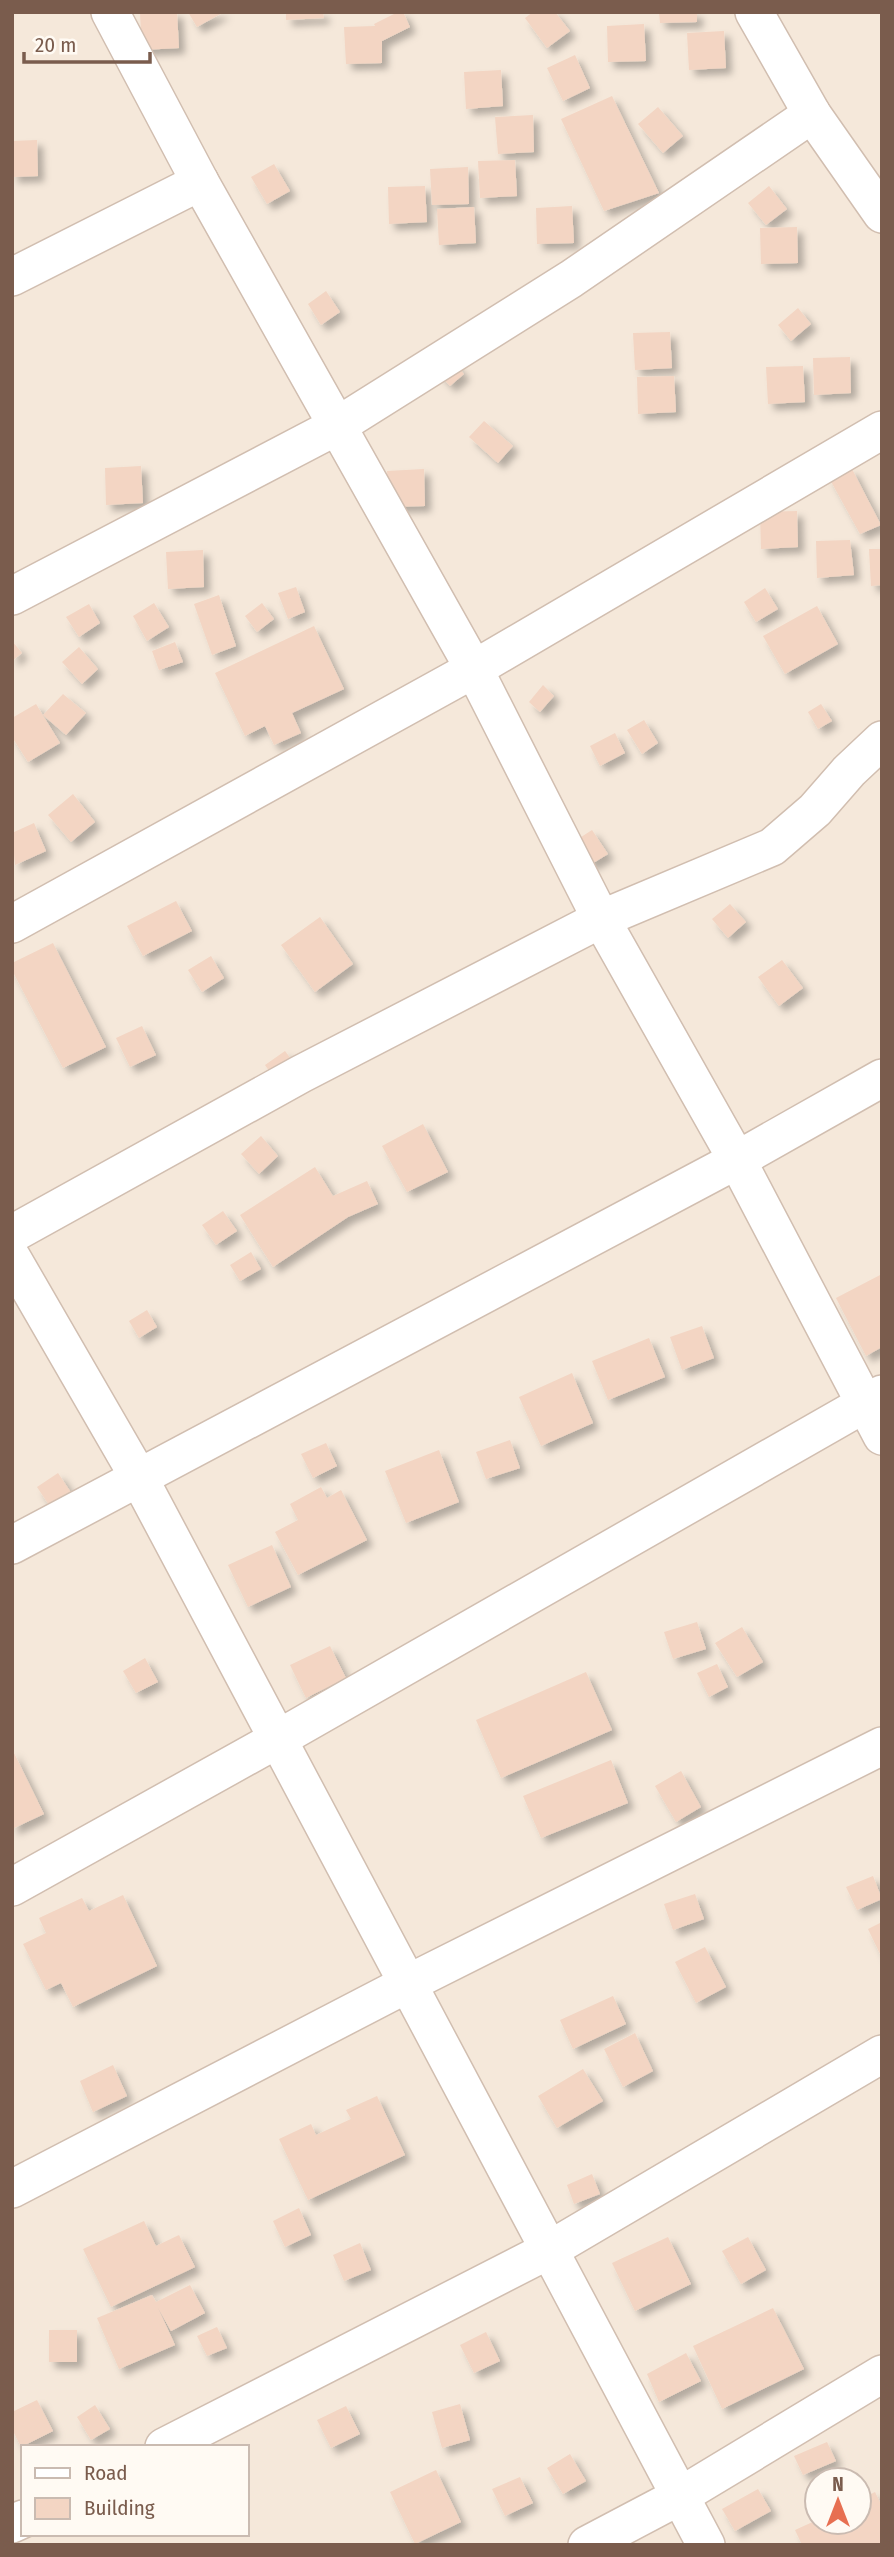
<svg xmlns="http://www.w3.org/2000/svg" width="894" height="2557" viewBox="0 0 894 2557" font-family="'Fira Sans Condensed',sans-serif">
  <defs>
    <filter id="shadow"><feDropShadow dx="6" dy="6" stdDeviation="3.5" flood-color="#0004"/></filter>
  </defs>
  <rect width="100%" height="100%" fill="#fdf6ec"/>
  <!-- residential -->
  <path fill="#f5e8da" fill-rule="evenodd" d="M12,12H882V2545H12ZM23,2447H247V2534H23ZM817,2480H859V2522H817Z"/>
  <!-- building -->
  <g fill="#f3d5c3" filter="url(#shadow)">
    <path d="M177,12L179,48L142,50L140,13Z"/>
    <path d="M188,12H224L197,27Z"/>
    <path d="M286,12H323L324,18L286,20Z"/>
    <path d="M398,12H403L410,27L382,41V63L346,64L344,27L375,26L374,24Z"/>
    <path d="M533,12H555L570,31L547,48L525,18Z"/>
    <path d="M659,12H697V22L660,23Z"/>
    <path d="M644,24L646,61L608,62L607,26Z"/>
    <path d="M724,31L726,68L689,70L687,33Z"/>
    <path d="M575,55L590,88L563,101L547,68Z"/>
    <path d="M501,70L503,106L466,109L464,72Z"/>
    <path d="M612,96L659,193L604,211L561,119Z"/>
    <path d="M658,107L683,136L663,153L638,124Z"/>
    <path d="M533,115L534,152L498,154L495,117Z"/>
    <path d="M37,140L38,176L12,177V141Z"/>
    <path d="M515,160L517,196L480,198L478,161Z"/>
    <path d="M274,164L290,191L267,204L251,177Z"/>
    <path d="M468,167L469,204L432,205L430,169Z"/>
    <path d="M425,186L427,222L389,224L388,187Z"/>
    <path d="M769,186L787,209L766,225L748,203Z"/>
    <path d="M572,206L574,243L537,244L536,208Z"/>
    <path d="M474,207L476,243L439,245L437,209Z"/>
    <path d="M797,227L798,263L761,264L760,228Z"/>
    <path d="M326,291L340,312L321,325L308,304Z"/>
    <path d="M798,308L811,324L791,341L778,325Z"/>
    <path d="M670,332L672,368L635,370L633,333Z"/>
    <path d="M850,357L851,393L814,395L813,358Z"/>
    <path d="M450,358L464,374L450,386L436,371Z"/>
    <path d="M803,366L805,402L768,404L766,367Z"/>
    <path d="M674,376L676,412L638,414L637,377Z"/>
    <path d="M484,421L513,446L498,463L469,437Z"/>
    <path d="M141,466L143,503L106,505L105,468Z"/>
    <path d="M424,469L425,506L389,507L387,471Z"/>
    <path d="M852,469L881,525L860,534L828,476Z"/>
    <path d="M797,511L798,547L761,549L760,512Z"/>
    <path d="M850,540L854,575L817,578L816,541Z"/>
    <path d="M869,549H882V585L871,586Z"/>
    <path d="M203,550L204,587L168,589L166,552Z"/>
    <path d="M296,587L305,612L288,619L278,593Z"/>
    <path d="M765,588L778,609L756,622L744,602Z"/>
    <path d="M219,595L236,646L212,655L194,604Z"/>
    <path d="M154,603L169,627L147,641L133,616Z"/>
    <path d="M262,603L274,619L257,632L245,616Z"/>
    <path d="M89,604L100,623L79,637L66,617Z"/>
    <path d="M817,606L838,644L785,674L763,636Z"/>
    <path d="M314,626L344,689L292,713L301,733L274,745L265,726L245,736L215,673Z"/>
    <path d="M12,641L22,653L12,661Z"/>
    <path d="M175,642L183,662L159,670L152,651Z"/>
    <path d="M79,647L98,669L82,684L62,662Z"/>
    <path d="M543,685L554,696L540,712L529,702Z"/>
    <path d="M63,694L86,713L66,735L43,715Z"/>
    <path d="M36,704L60,743L28,762L12,737V718Z"/>
    <path d="M821,704L832,721L818,729L808,712Z"/>
    <path d="M644,720L658,743L642,754L627,730Z"/>
    <path d="M615,733L625,753L600,766L590,746Z"/>
    <path d="M73,794L95,822L71,842L48,815Z"/>
    <path d="M34,823L46,851L15,865L12,833Z"/>
    <path d="M592,830L608,854L590,865L575,841Z"/>
    <path d="M176,901L192,931L143,956L127,926Z"/>
    <path d="M730,904L746,922L728,938L712,919Z"/>
    <path d="M320,917L353,964L315,992L281,945Z"/>
    <path d="M53,943L106,1047L63,1068L12,970V963Z"/>
    <path d="M211,956L224,978L202,992L188,970Z"/>
    <path d="M782,960L803,988L779,1006L758,977Z"/>
    <path d="M142,1026L156,1055L130,1067L116,1038Z"/>
    <path d="M285,1051L297,1067L276,1081L265,1065Z"/>
    <path d="M423,1124L448,1172L407,1192L382,1146Z"/>
    <path d="M261,1136L278,1156L259,1174L241,1154Z"/>
    <path d="M315,1167L333,1196L367,1181L378,1204L348,1217L273,1267L240,1215Z"/>
    <path d="M223,1211L237,1231L216,1245L202,1225Z"/>
    <path d="M251,1252L261,1269L240,1281L230,1265Z"/>
    <path d="M882,1274V1347L866,1356L836,1298Z"/>
    <path d="M147,1310L157,1327L139,1338L129,1321Z"/>
    <path d="M702,1326L714,1358L682,1370L670,1337Z"/>
    <path d="M649,1338L665,1377L608,1400L592,1361Z"/>
    <path d="M572,1373L593,1423L541,1446L519,1397Z"/>
    <path d="M510,1440L520,1468L486,1479L476,1452Z"/>
    <path d="M326,1443L337,1466L313,1478L301,1454Z"/>
    <path d="M439,1450L459,1502L406,1523L385,1471Z"/>
    <path d="M58,1473L76,1500L55,1514L37,1487Z"/>
    <path d="M321,1487L327,1498L341,1490L367,1540L298,1575L275,1532L298,1520L290,1504Z"/>
    <path d="M272,1545L291,1587L248,1607L228,1565Z"/>
    <path d="M697,1622L706,1649L673,1659L664,1632Z"/>
    <path d="M742,1627L763,1662L737,1677L715,1643Z"/>
    <path d="M330,1646L346,1678L306,1698L290,1665Z"/>
    <path d="M145,1658L158,1682L136,1693L123,1671Z"/>
    <path d="M717,1664L728,1687L709,1697L697,1673Z"/>
    <path d="M586,1672L612,1730L501,1778L476,1720Z"/>
    <path d="M12,1749L44,1814L12,1829Z"/>
    <path d="M611,1760L628,1803L541,1838L523,1796Z"/>
    <path d="M681,1771L701,1807L676,1822L655,1786Z"/>
    <path d="M873,1876L882,1899L857,1910L846,1887Z"/>
    <path d="M695,1894L704,1919L673,1930L664,1904Z"/>
    <path d="M123,1895L157,1966L73,2007L61,1983L46,1990L23,1944L46,1933L39,1918L82,1898L89,1911Z"/>
    <path d="M882,1922V1958L868,1929Z"/>
    <path d="M705,1947L726,1987L696,2003L675,1962Z"/>
    <path d="M613,1996L626,2024L573,2049L560,2020Z"/>
    <path d="M635,2033L653,2071L623,2087L604,2049Z"/>
    <path d="M113,2065L127,2096L93,2112L80,2081Z"/>
    <path d="M583,2069L603,2101L557,2128L538,2096Z"/>
    <path d="M377,2096L405,2155L308,2200L279,2139L311,2124L316,2135L351,2119L346,2110Z"/>
    <path d="M592,2174L600,2194L574,2204L567,2185Z"/>
    <path d="M299,2208L311,2235L285,2247L273,2221Z"/>
    <path d="M144,2221L156,2246L179,2235L195,2267L111,2307L83,2249Z"/>
    <path d="M668,2237L691,2284L635,2311L612,2263Z"/>
    <path d="M748,2237L766,2270L741,2284L722,2251Z"/>
    <path d="M360,2243L371,2270L344,2281L333,2255Z"/>
    <path d="M190,2285L205,2313L171,2331L158,2308L175,2345L119,2369L97,2318L152,2295L156,2302Z"/>
    <path d="M773,2308L804,2369L722,2409L693,2346Z"/>
    <path d="M217,2327L227,2348L207,2356L197,2336Z"/>
    <rect x="49" y="2330" width="28" height="32"/>
    <path d="M486,2332L500,2361L474,2373L460,2345Z"/>
    <path d="M686,2353L701,2381L659,2402L647,2374Z"/>
    <path d="M37,2400L53,2431L21,2447L12,2429V2412Z"/>
    <path d="M460,2404L470,2440L442,2448L432,2412Z"/>
    <path d="M95,2405L110,2429L91,2440L77,2417Z"/>
    <path d="M346,2406L360,2434L331,2448L317,2420Z"/>
    <path d="M827,2442L836,2461L803,2475L794,2456Z"/>
    <path d="M570,2454L586,2481L563,2494L547,2468Z"/>
    <path d="M436,2470L461,2522L415,2544L390,2492Z"/>
    <path d="M520,2477L533,2503L505,2516L492,2489Z"/>
    <path d="M758,2489L771,2511L735,2531L722,2509Z"/>
    <path d="M875,2492L882,2506V2545H802L795,2530L817,2520L859,2522V2500Z"/>
  </g>
  <g fill="none" stroke-linecap="round" stroke-linejoin="round">
    <defs>
      <g id="minor">
        <path d="M110,12L200,182L474,669L601,919L737,1160L882,1436"/>
        <path d="M754,12L812,114L882,214"/>
        <path d="M12,277L200,182"/>
        <path d="M12,596L337,426L571,279L812,114"/>
        <path d="M12,924L474,669L882,430"/>
        <path d="M12,1234L301,1074L601,919L772,847L815,810L849,771L882,740"/>
        <path d="M12,1258L138,1476L706,2545"/>
        <path d="M12,1545L737,1160L882,1078"/>
        <path d="M12,1887L276,1740L882,1394"/>
        <path d="M12,2189L407,1984L882,1746"/>
        <path d="M164,2447L549,2250L882,2054"/>
        <path d="M12,2524L23,2519"/>
        <path d="M587,2545L680,2496L882,2374"/>
      </g>
    </defs>
    <!-- minor casing -->
    <use href="#minor" stroke="#d1beb0" stroke-width="40"/>
    <!-- minor -->
    <use href="#minor" stroke="#fff" stroke-width="37"/>
  </g>
  <!-- border -->
  <rect width="894" height="2557" fill="none" stroke="#7a5c4d" stroke-width="28"/>
  <!-- legend -->
  <rect x="21" y="2445" width="228" height="91" fill="#fffaf3" stroke="#cabbb1" stroke-width="2"/>
  <rect x="35" y="2468" width="35" height="10" fill="#ffffff" stroke="#cabbb1" stroke-width="2"/>
  <text x="84" y="2480" font-size="21" fill="#7a5c4d">Road</text>
  <rect x="35" y="2498" width="35" height="21" fill="#f3d5c3" stroke="#cabbb1" stroke-width="2"/>
  <text x="84" y="2515" font-size="21" fill="#7a5c4d">Building</text>
  <!-- north arrow -->
  <g transform="translate(838 2501)"><circle r="33" fill="#fffaf3" stroke="#cabbb1" stroke-width="2"/>
  <path d="M0-5L12 26L0 18L-12 26Z" fill="#e76f51"/>
  <text y="-10" font-size="19" font-weight="bold" text-anchor="middle" fill="#7a5c4d">N</text>
  </g>
  <!-- scale -->
  <path d="M24 52v10h126v-10" fill="none" stroke="#7a5c4d" stroke-width="3.5"/>
  <text x="35" y="52" font-size="21" fill="#7a5c4d" stroke="#fffaf3" stroke-width="5" paint-order="stroke">20 m</text>
</svg>
